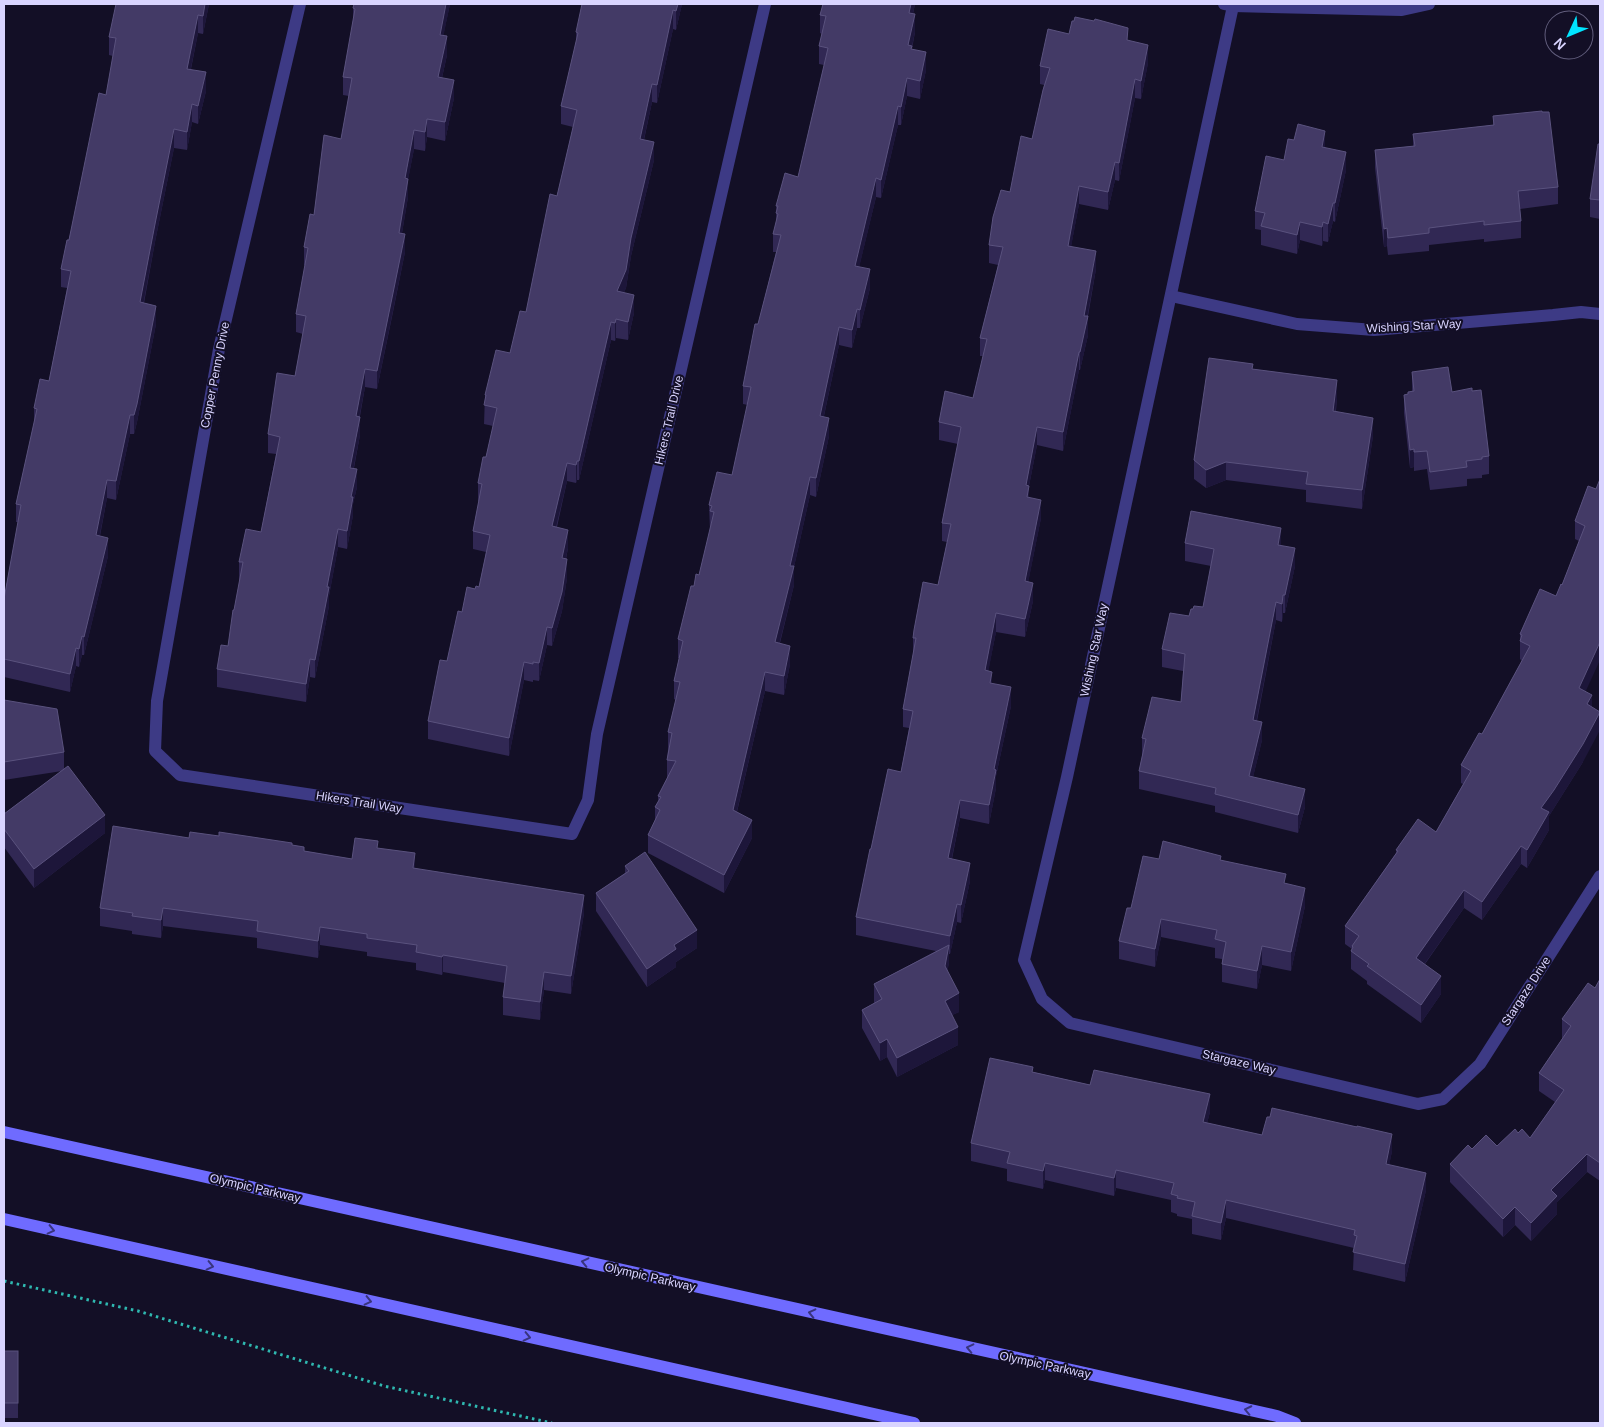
<svg xmlns="http://www.w3.org/2000/svg" width="1604" height="1427" viewBox="0 0 1604 1427" font-family="Helvetica,sans-serif">
  <rect width="100%" height="100%" fill="#130f26"/>
  <g fill="none" stroke-linecap="round" stroke-linejoin="round">
    <!-- path -->
    <path stroke="#2fb8b0" stroke-width="3" stroke-dasharray="2.5 4" stroke-linecap="butt" d="M4,1281L138,1311L384,1386L552,1423"/>
    <!-- minor -->
    <g stroke="#3d3a85" stroke-width="12">
      <path d="M300,4L219,349L157,701L155,751L180,775L572,834L588,800L597,734L765,4"/>
      <path d="M1233,6L1067,777L1024,960L1042,999L1070,1023L1418,1104L1443,1099L1480,1064L1600,876"/>
      <path d="M1171,296L1297,324L1374,330L1553,315L1581,312L1600,314"/>
    </g>
    <!-- tertiary -->
    <path stroke="#3d3a85" stroke-width="12" d="M1224,4L1233,6L1402,10L1429,4"/>
    <!-- secondary -->
    <g stroke="#6f6bff" stroke-width="12">
      <path d="M4,1132L1277,1416L1295,1423"/>
      <path d="M4,1219L914,1423"/>
    </g>
  </g>
  <!-- wall -->
  <g fill="#312854">
    <path d="M209,4L203,34L198,33L191,69L206,91L198,124L192,122L187,150L174,148L155,242L144,303L156,324L137,422L134,434H130L116,500L107,498L100,536L108,556L84,655H82L79,667L76,666L70,692L4,677V599L18,522H16V504L34,424V408L49,381L67,288L61,287V269L106,95L113,56L109,55V37Z"/>
    <path d="M354,4H450L443,36L447,55L442,78L454,98L445,141L427,137L425,151L414,149L408,179V197L402,233L405,252L393,312L377,389L365,387L360,416V435L354,468L357,487L353,504V515L347,549L338,547L329,596V606L315,678L310,677L306,702L217,687V669L228,646L240,580H239V562L261,532L276,454L268,453V434L295,376L303,334L296,332V314L305,265H304V247L314,215L341,139L349,96L343,95V77L353,22V8Z"/>
    <path d="M682,4L676,30L673,29L657,103L652,102L644,140L654,160L631,256L626,288L624,292L634,313L628,340L616,338L615,341L611,340L579,480H577L576,483L567,481L557,527L568,548L566,559L567,578L562,611L552,646L547,645L539,681L533,680V682L524,680L509,756L428,739V721L462,612L475,589L479,587L486,552L473,549V531L479,501H478V483L486,457L493,426L484,424L485,395L510,353L526,312L557,196L573,127L561,124V106L576,42V32Z"/>
    <path d="M823,4H915L913,14L915,32L912,49L926,70L920,99L907,96L901,125H898L881,198L876,197L859,267L870,288L860,328H857L852,348L839,345L824,416L829,436L816,497L810,495L794,567V585L780,643L790,664L784,695L765,691L737,812L752,838L724,893L648,853V835L655,820V807L658,801V796L668,778H667V760L668,750V732L676,700L674,699V681L679,658H678V639L694,586L699,575L710,530L709,505L732,475L748,405L743,404V386L776,252H773V234L776,223V206L798,177L824,65L819,64V46L822,34L820,33V15Z"/>
    <path d="M1069,34L1128,41L1148,63L1141,99L1135,98L1119,181L1115,180L1108,210L1079,204L1071,246L1096,269L1088,316V335L1080,370H1079L1063,451L1037,445L1029,486V497L1041,518L1028,582L1033,601L1025,637L996,632L988,671L992,684L1011,706L996,776V788L989,824L960,818L952,859L970,881L961,923L957,922L950,954H949V963L947,971L959,1012L952,1015L958,1045L897,1077L887,1057L880,1061L862,1028V1010L874,1003V984L936,951L856,935V917L871,849L901,772L909,728L903,727V709L913,654V638L938,585L947,542L942,541V523L958,444L939,440V422L973,398L983,356H980V338L998,265L989,263V245L1032,139L1044,85L1040,84V66Z"/>
    <path d="M1493,116L1558,187V204L1520,209L1521,221V238L1484,242V239L1429,245V251L1388,255L1387,246L1384,247L1375,168V150L1413,146V134L1493,125Z"/>
    <path d="M1294,140L1325,147L1346,170L1335,222L1333,221L1328,242L1323,241L1322,246L1300,240L1297,254L1261,245V230L1255,229V211L1284,160Z"/>
    <path d="M1600,144V219L1590,217V199Z"/>
    <path d="M1253,369L1337,398L1336,411L1373,436L1362,509L1306,502V490L1226,480L1206,488L1194,479V460Z"/>
    <path d="M1412,372L1452,392L1472,391L1489,456V474L1482,475V478L1467,479V486L1430,490L1427,469L1414,471V467L1410,468L1404,413V395L1408,394L1412,391Z"/>
    <path d="M1588,486L1586,691L1583,762L1549,816V830L1527,868L1521,864L1482,920L1464,908L1425,964L1441,994L1421,1023L1367,984V981L1351,969V951L1352,949L1345,944V926L1396,853V850L1436,832L1463,784L1461,783V765L1482,734L1522,661L1520,659V634L1556,596L1562,585L1579,541L1575,539V521Z"/>
    <path d="M1185,543L1281,545L1295,566L1285,613H1283L1282,622L1276,620L1257,721L1262,740L1253,777L1305,807L1298,833L1215,812V806L1139,789V771L1142,756V738L1181,702L1183,671L1162,667V649L1189,616L1193,609L1203,607L1211,566L1185,561Z"/>
    <path d="M4,700L64,752V770L105,833L34,888L4,847V814L62,771L4,780Z"/>
    <path d="M189,838L292,845L304,851L352,859L378,848L415,868L584,913L571,994L544,990L540,1020L503,1015V997L505,983L443,972L442,975L416,970V963L367,956V952L320,945L318,958L257,948V938L163,926L161,938L132,934V931L100,926V908Z"/>
    <path d="M1159,859L1221,860L1286,884L1305,906L1291,971L1262,965L1257,989L1222,982V959L1215,958V948L1161,937L1155,967L1119,959V941L1131,908Z"/>
    <path d="M625,866L697,948L676,962V967L647,987L596,911V893L625,873Z"/>
    <path d="M1600,979V1181L1587,1172L1557,1202V1214L1531,1241L1515,1225L1503,1237L1450,1182V1164L1472,1149L1497,1146L1518,1133L1530,1138L1555,1102L1539,1091V1073L1563,1038H1562V1019L1595,988Z"/>
    <path d="M1033,1072L1210,1112L1207,1123L1262,1135L1392,1151L1389,1165L1426,1190L1405,1282L1353,1270L1354,1248L1226,1218L1221,1240L1192,1234V1219L1177,1216V1214L1171,1212V1200L1116,1188L1114,1196L1045,1180L1043,1189L1007,1181V1169L971,1161V1143Z"/>
    <rect x="4" y="1351" width="14" height="67"/>
  </g>
  <!-- shaded-wall -->
  <g fill="#1d163a">
    <path d="M205,4H209L203,34V16Z"/>
    <path d="M446,4H450L440,53V35Z"/>
    <path d="M678,4H682L676,30V11Z"/>
    <path d="M911,4H915L909,31V13Z"/>
    <path d="M673,10V29L657,103V85Z"/>
    <path d="M915,14V32L912,46V64L908,45Z"/>
    <path d="M198,15V33L187,87V69Z"/>
    <path d="M447,36V55L438,95V77Z"/>
    <path d="M1148,45V63L1141,99V81Z"/>
    <path d="M926,52V70L920,99V81Z"/>
    <path d="M206,72V91L198,124V106Z"/>
    <path d="M907,78V96L901,125V107Z"/>
    <path d="M1135,79V98L1119,181V163Z"/>
    <path d="M454,80V98L445,141V122Z"/>
    <path d="M652,84V102L640,157V139Z"/>
    <path d="M192,104V122L187,150V132Z"/>
    <path d="M898,106V125L881,198V180Z"/>
    <path d="M427,119V137L425,151V132Z"/>
    <path d="M174,129V148L155,242L140,321V302L155,224Z"/>
    <path d="M414,130V149L405,196V178Z"/>
    <path d="M1325,131V149L1322,147Z"/>
    <path d="M654,142V160L631,256L626,288L617,309V291L631,238Z"/>
    <path d="M1346,152V170L1335,222V203Z"/>
    <path d="M1115,162V180L1108,210V192Z"/>
    <path d="M876,178V197L855,285V266Z"/>
    <path d="M408,179V197L399,251V233Z"/>
    <path d="M1079,186V204L1068,264V246Z"/>
    <path d="M1333,203V221L1328,242V224Z"/>
    <path d="M1300,222V240L1297,254V235Z"/>
    <path d="M1323,222V241L1322,246V227Z"/>
    <path d="M1387,228V246L1384,247V229Z"/>
    <path d="M405,234V252L377,389V371Z"/>
    <path d="M1096,251V269L1084,334V316Z"/>
    <path d="M870,269V288L860,328V310Z"/>
    <path d="M634,295V313L628,340V322Z"/>
    <path d="M156,306V324L137,422L134,434V415Z"/>
    <path d="M857,309V328L852,348V330Z"/>
    <path d="M1088,316V335L1080,370V352Z"/>
    <path d="M616,319V338L615,341V323Z"/>
    <path d="M611,322V340L579,480V461Z"/>
    <path d="M839,327V345L820,434V416Z"/>
    <path d="M1079,352V370L1063,451V432Z"/>
    <path d="M365,369V387L356,434V416Z"/>
    <path d="M1337,380V398L1333,429V411Z"/>
    <path d="M130,415V434L116,500V481Z"/>
    <path d="M360,417V435L350,486V468Z"/>
    <path d="M829,418V436L816,497V478Z"/>
    <path d="M1373,418V436L1362,509V490Z"/>
    <path d="M1037,427V445L1029,486V504L1027,515L1026,485Z"/>
    <path d="M1414,449V467L1410,468V450Z"/>
    <path d="M577,461V480L576,483V465Z"/>
    <path d="M1226,462V480L1206,488V470Z"/>
    <path d="M567,463V481L552,544V526Z"/>
    <path d="M357,469V487L353,504V515L347,549V531L351,497Z"/>
    <path d="M810,477V495L794,567V585L775,661V642L790,566Z"/>
    <path d="M107,480V498L96,554V535Z"/>
    <path d="M1041,500V518L1025,599V581Z"/>
    <path d="M1281,528V546L1278,545Z"/>
    <path d="M338,529V547L329,596V606L315,678V660L327,587Z"/>
    <path d="M568,530V548L562,576V558Z"/>
    <path d="M108,538V556L84,655V637Z"/>
    <path d="M1295,548V566L1285,613V595Z"/>
    <path d="M567,559V578L562,611L552,646V628Z"/>
    <path d="M1033,583V601L1025,637V619Z"/>
    <path d="M1283,595V613L1282,622V604Z"/>
    <path d="M1276,602V620L1253,738V720Z"/>
    <path d="M996,613V632L985,689V670Z"/>
    <path d="M547,627V645L539,681V663Z"/>
    <path d="M82,636V655L79,667V649Z"/>
    <path d="M1600,642V660L1579,706V688Z"/>
    <path d="M790,646V664L784,695V676Z"/>
    <path d="M76,648V666L70,692V674Z"/>
    <path d="M310,659V677L306,702V684Z"/>
    <path d="M524,662V680L509,756V738Z"/>
    <path d="M765,672V691L733,828V810Z"/>
    <path d="M992,672V690L990,683Z"/>
    <path d="M1011,687V706L996,776V788L989,824V805L994,769Z"/>
    <path d="M1592,695V713L1587,704Z"/>
    <path d="M1600,712V730L1583,762L1549,816V830L1527,868V850L1541,808Z"/>
    <path d="M1262,722V740L1249,794V776Z"/>
    <path d="M1305,789V807L1298,833V815Z"/>
    <path d="M960,800V818L948,876V858Z"/>
    <path d="M105,815V833L34,888V869Z"/>
    <path d="M752,820V838L724,893V875Z"/>
    <path d="M1521,846V864L1482,920V902Z"/>
    <path d="M415,853V871L413,868Z"/>
    <path d="M970,863V881L961,923V905Z"/>
    <path d="M1305,888V906L1291,971V952Z"/>
    <path d="M1464,890V908L1416,976V958Z"/>
    <path d="M584,895V913L571,994V976Z"/>
    <path d="M957,904V922L950,954V936Z"/>
    <path d="M163,908V926L161,938V920Z"/>
    <path d="M1161,919V937L1155,967V949Z"/>
    <path d="M320,927V945L318,958V941Z"/>
    <path d="M697,930V948L676,962V967L647,987V969L674,945Z"/>
    <path d="M949,945V963L945,984V966Z"/>
    <path d="M1262,946V965L1257,989V971Z"/>
    <path d="M443,955V972L442,975V957Z"/>
    <path d="M544,972V990L540,1020V1002Z"/>
    <path d="M1441,976V994L1421,1023V1005Z"/>
    <path d="M959,993V1012L945,1019V1001Z"/>
    <path d="M958,1027V1045L897,1077V1058Z"/>
    <path d="M887,1039V1057L880,1061V1043Z"/>
    <path d="M1210,1094V1112L1203,1140V1122Z"/>
    <path d="M1392,1134V1151L1386,1182V1164Z"/>
    <path d="M1587,1154V1172L1557,1202V1214L1531,1241V1223L1551,1190Z"/>
    <path d="M1045,1163V1180L1043,1189V1171Z"/>
    <path d="M1116,1170V1188L1114,1196V1178Z"/>
    <path d="M1426,1173V1190L1405,1282V1264Z"/>
    <path d="M1226,1200V1218L1221,1240V1223Z"/>
    <path d="M1515,1207V1225L1503,1237V1219Z"/>
  </g>
  <!-- building -->
  <g fill="#433a66" stroke="#5a527e">
    <path d="M116,4H205L203,16L198,15L187,69L206,72L198,106L192,104L187,132L174,129L155,224L140,302L156,306L137,404L134,415H130L116,481L107,480L96,535L108,538L84,637L82,636L79,649L76,648L70,674L4,659V599L21,505L16,504L37,409L34,408L40,379L49,381L71,271L61,269L67,240H69L99,93L106,95L116,38L109,37Z"/>
    <path d="M354,4H446L440,35L447,36L438,77L454,80L445,122L427,119L425,132L414,130L405,178L408,179L399,233L405,234L393,293L377,371L365,369L356,416L360,417L350,468L357,469L351,497H353L347,531L338,529L327,587H329L315,660L310,659L306,684L217,669L221,645L228,646L233,610H234L243,562H239L246,529L261,532L280,437L268,434L277,373L295,376L306,316L296,314L308,248L304,247L310,214L314,215L324,135L341,139L352,78L343,77L355,9L353,8Z"/>
    <path d="M582,4H678L676,11L673,10L657,85L652,84L640,139L654,142L631,238L626,270L617,291L634,295L628,322L616,319L615,323L611,322L579,461H577L576,465L567,463L552,526L568,530L562,558L567,559L562,592L552,628L547,627L539,663L533,662V664L524,662L509,738L428,721L440,660L447,661L458,611L462,612L467,587L475,589L476,586L479,587L490,535L473,531L482,484L478,483L483,457H486L497,408L484,405L486,395H485L496,350L510,353L520,311L526,312L550,194L557,196L577,110L561,106L578,33L576,32Z"/>
    <path d="M823,4H911L909,13L915,14L908,45L912,46L911,49L926,52L920,81L907,78L901,107L898,106L881,180L876,178L855,266L870,269L860,310L857,309L852,330L839,327L820,416L829,418L816,478L810,477L790,566H794L775,642L790,646L784,676L765,672L733,810L752,820L724,875L648,835L660,810L655,807L661,797L658,796L676,761L667,760L672,733L668,732L680,682L674,681L683,641L678,639L691,586H694L696,574L699,575L714,512L710,511L712,506L709,505L717,472L732,475L751,387L743,386L755,324H758L781,235L773,234L778,214L776,213L778,206H776L785,173L798,177L828,48L819,46L826,16L820,15Z"/>
    <path d="M1075,17L1094,21L1095,19L1128,28L1127,40L1148,45L1141,81L1135,79L1119,163L1115,162L1108,192L1079,186L1068,246L1096,251L1084,316H1088L1080,352H1079L1063,432L1037,427L1026,485L1029,486L1027,497L1041,500L1025,581L1033,583L1025,619L996,613L985,670L992,672L990,683L1011,687L994,769L996,770L989,805L960,800L948,858L970,863L961,905L957,904L950,936L856,917L870,849H871L888,769L901,772L913,711L903,709L916,638H913L914,630L923,582L938,585L951,524L942,523L961,427L939,422L945,391L973,398L987,339L980,338L1003,247L989,245L993,217L1001,190L1010,192L1021,136L1032,139L1043,90L1050,68L1040,66L1048,29L1069,34L1072,21H1074Z"/>
    <path d="M1542,111V112H1549L1558,187L1518,191L1521,221L1484,225V221L1429,228V233L1388,238L1387,228L1384,229L1375,150L1415,146L1413,134L1494,125L1493,116Z"/>
    <path d="M1298,124L1325,131L1322,147L1346,152L1335,203H1333L1328,224L1323,222L1322,227L1300,222L1297,235L1261,226L1265,213L1255,211L1266,156L1284,160L1288,139L1294,140Z"/>
    <path d="M1598,144H1600V200L1590,199Z"/>
    <path d="M1209,358L1253,364L1252,369L1337,380L1333,411L1373,418L1362,490L1306,484L1308,472L1226,462L1206,470L1194,460Z"/>
    <path d="M1448,367L1452,392L1472,388V391L1481,390L1489,456L1482,457V459L1466,461L1467,467L1430,472L1427,451L1414,452V449L1410,450L1404,395L1408,394V392L1414,391L1412,372Z"/>
    <path d="M1600,479V642L1579,688L1592,695L1587,704L1600,712L1583,744L1554,790L1541,808L1549,812L1527,850L1521,846L1482,902L1464,890L1416,958L1441,976L1421,1005L1367,966L1369,964L1351,951L1353,947L1352,946L1359,936L1345,926L1398,851L1396,850L1418,819L1436,832L1471,771L1461,765L1479,733L1482,734L1530,646L1520,641L1522,635L1520,634L1540,589L1556,596L1561,584L1562,585L1585,526L1575,521L1588,486L1596,489Z"/>
    <path d="M1191,511L1281,528L1278,545L1295,548L1285,595H1283L1282,604L1276,602L1253,720L1262,722L1249,776L1305,789L1298,815L1215,794L1216,788L1139,771L1146,739L1142,738L1152,697L1181,702L1185,654L1162,649L1170,613L1189,616L1191,609H1193L1194,606L1203,607L1214,549L1185,543Z"/>
    <path d="M4,700L57,709L64,752L4,762Z"/>
    <path d="M68,766L105,815L34,869L4,829V814Z"/>
    <path d="M113,826L189,838L190,832L219,836V832L292,843V845L304,847V851L352,859L355,838L378,841L377,848L415,853L413,868L584,895L571,976L544,972L540,1002L503,997L507,966L443,955L442,957L416,952L417,945L367,938V934L320,927L318,941L257,931L258,921L163,908L161,920L132,916L133,913L100,908Z"/>
    <path d="M1163,841L1221,856L1220,860L1286,874L1284,883L1305,888L1291,952L1262,946L1257,971L1222,964L1226,942L1215,939L1217,930L1161,919L1155,949L1119,941L1127,908H1131L1143,856L1159,859Z"/>
    <path d="M645,852L697,930L674,945L676,949L647,969L596,893L629,871L625,866Z"/>
    <path d="M949,945L945,966L959,993L945,1001L958,1027L897,1058L887,1039L880,1043L862,1010L882,999L874,984Z"/>
    <path d="M1600,979V1163L1587,1154L1551,1190L1557,1196L1531,1223L1515,1207L1503,1219L1450,1164L1468,1145L1472,1149L1486,1135L1497,1146L1515,1129L1518,1133L1522,1129L1530,1138L1564,1090L1539,1073L1571,1026L1562,1019L1588,983L1595,988Z"/>
    <path d="M990,1058L1033,1067L1032,1072L1090,1085L1094,1070L1210,1094L1203,1122L1262,1135L1267,1117H1270L1272,1108L1357,1127V1126L1392,1134L1386,1164L1426,1173L1405,1264L1353,1252L1357,1236L1354,1235L1355,1230L1226,1200L1221,1223L1192,1216L1195,1202L1177,1198L1178,1196L1171,1194L1174,1183L1116,1170L1114,1178L1045,1163L1043,1171L1007,1163L1010,1152L971,1143Z"/>
    <rect x="4" y="1351" width="14" height="52"/>
  </g>
  <!-- one-way arrows -->
  <defs><path id="oneway-chevron" d="M-2-3.5L2.5 0L-2 3.5" fill="none" stroke-width="1.6" stroke-linecap="round" stroke-linejoin="round" transform="scale(1.25)"/></defs>
  <g stroke="#38347d">
    <use href="#oneway-chevron" transform="translate(51 1230) rotate(13)"/>
    <use href="#oneway-chevron" transform="translate(585 1262) rotate(-167)"/>
    <use href="#oneway-chevron" transform="translate(210 1266) rotate(13)"/>
    <use href="#oneway-chevron" transform="translate(368 1301) rotate(13)"/>
    <use href="#oneway-chevron" transform="translate(812 1313) rotate(-167)"/>
    <use href="#oneway-chevron" transform="translate(527 1337) rotate(13)"/>
    <use href="#oneway-chevron" transform="translate(970 1348) rotate(-167)"/>
    <use href="#oneway-chevron" transform="translate(1248 1410) rotate(-168)"/>
  </g>
  <g text-anchor="middle" stroke-width="4" stroke-linejoin="round" paint-order="stroke">
    <!-- street labels -->
    <g font-size="12" fill="#d9d4ff" stroke="#130f26">
      <text transform="translate(1414 326) rotate(-3)" y="4">Wishing Star Way</text>
      <text transform="translate(215 375) rotate(-79)" y="4">Copper Penny Drive</text>
      <text transform="translate(669 420) rotate(-77)" y="4">Hikers Trail Drive</text>
      <text transform="translate(1094 650) rotate(-78)" y="4">Wishing Star Way</text>
      <text transform="translate(359 802) rotate(9)" y="4">Hikers Trail Way</text>
      <text transform="translate(1526 991) rotate(-57)" y="4">Stargaze Drive</text>
      <text transform="translate(1239 1062) rotate(13)" y="4">Stargaze Way</text>
      <text transform="translate(255 1188) rotate(13)" y="4">Olympic Parkway</text>
      <text transform="translate(650 1277) rotate(13)" y="4">Olympic Parkway</text>
      <text transform="translate(1045 1365) rotate(12)" y="4">Olympic Parkway</text>
    </g>
  </g>
  <!-- border -->
  <rect width="1604" height="1427" fill="none" stroke="#d9d4ff" stroke-width="10"/>
  <!-- north arrow -->
  <g transform="translate(1569 35) rotate(226)"><circle r="24" fill="#130f26" stroke="#625e7d"/>
  <path d="M0-4L9 19L0 12L-9 19Z" fill="#00e5ff"/>
  <text y="-8" font-size="14" font-weight="bold" text-anchor="middle" fill="#d9d4ff">N</text>
  </g>
</svg>
